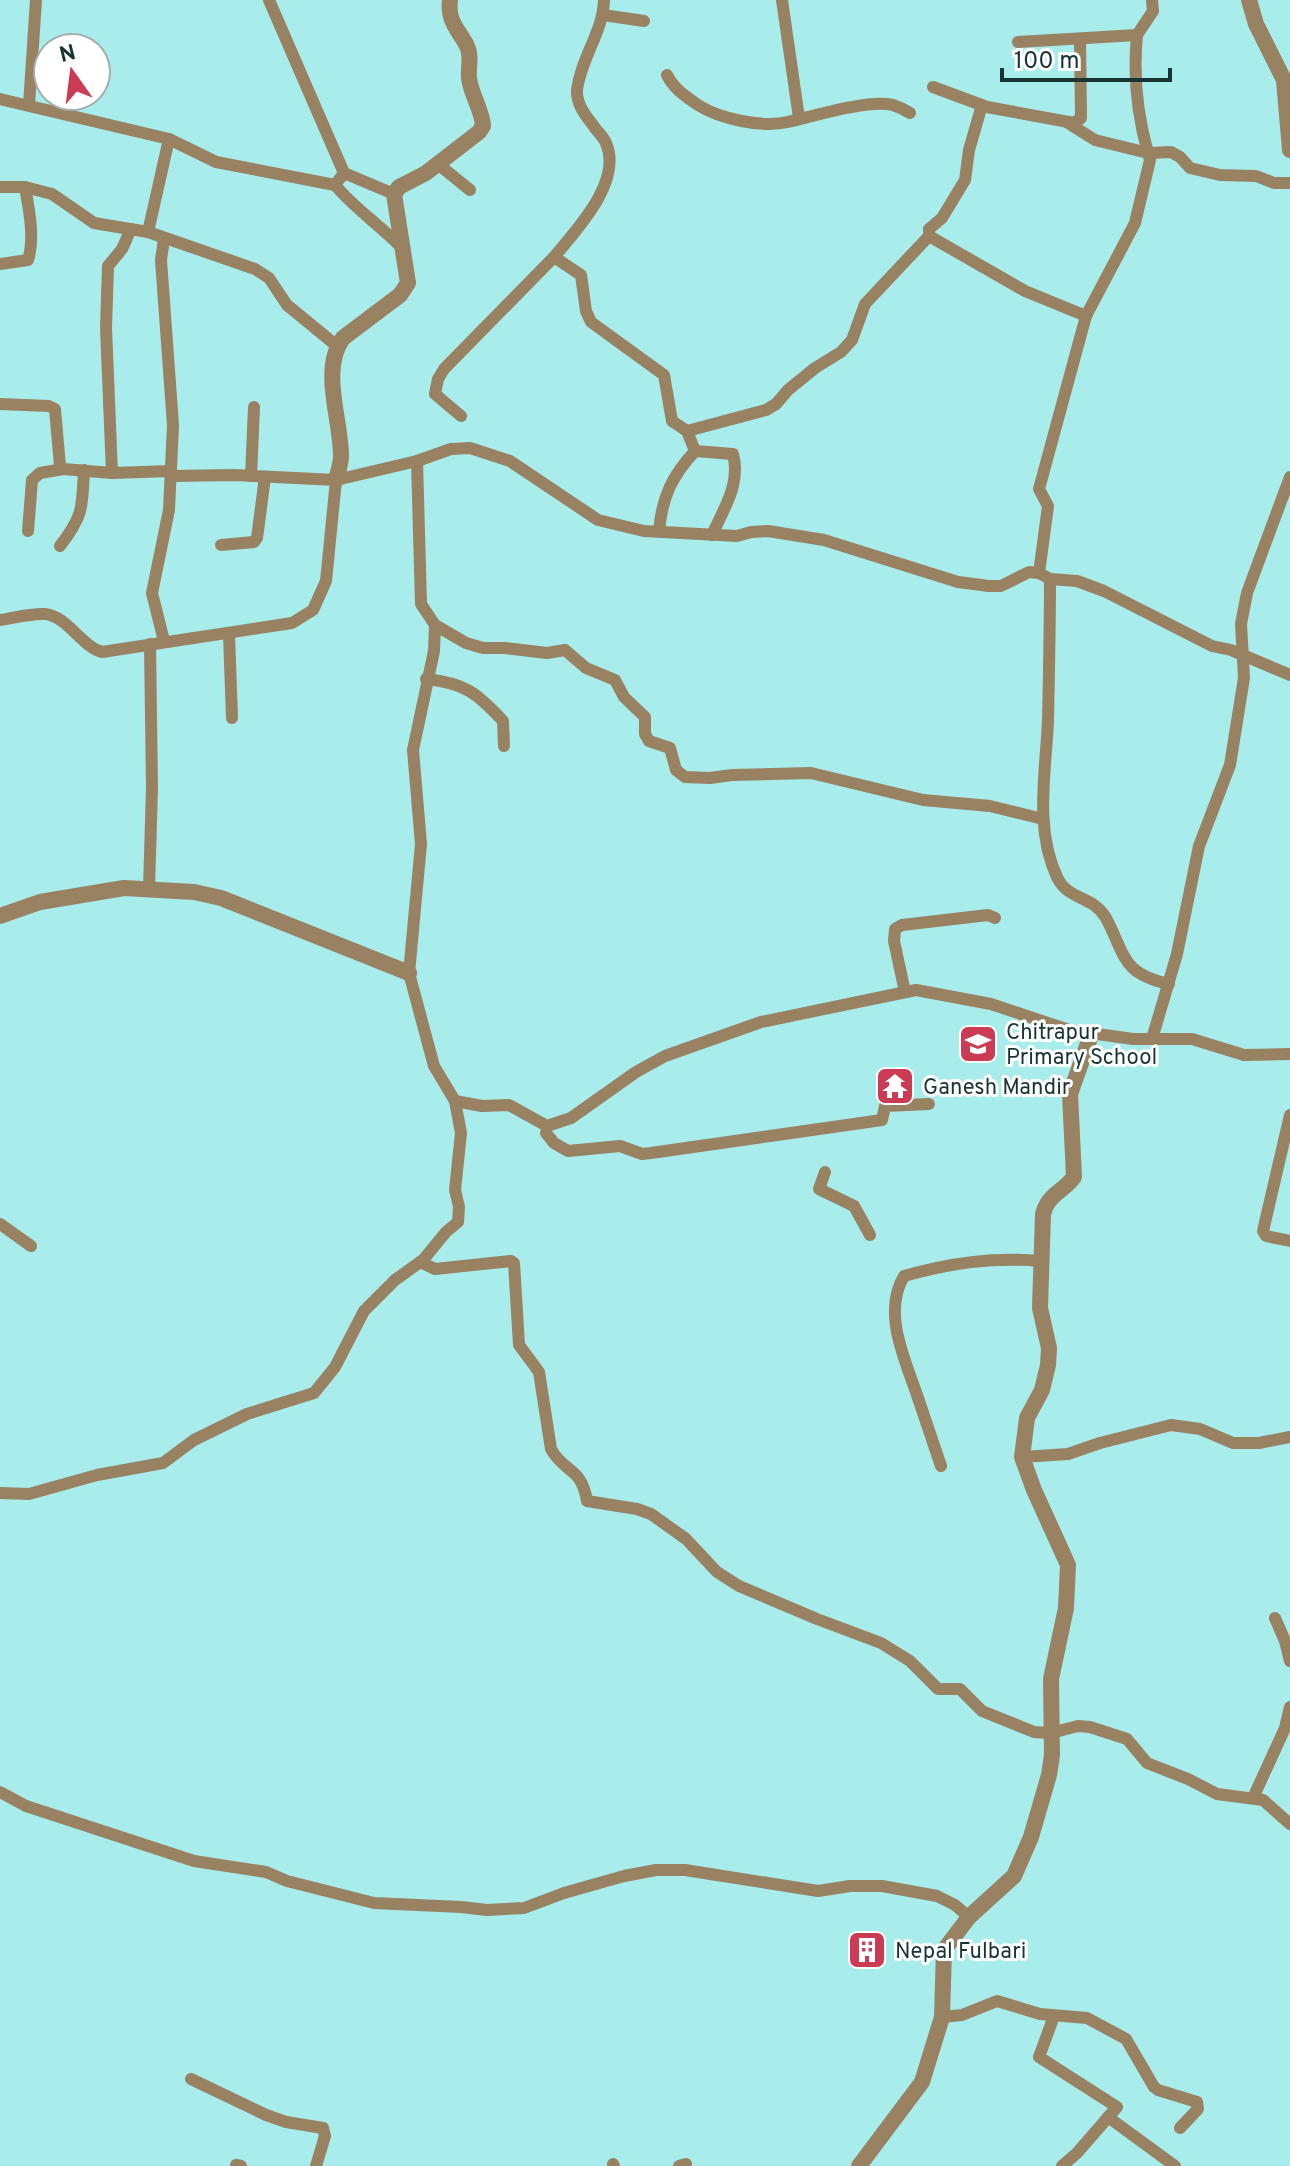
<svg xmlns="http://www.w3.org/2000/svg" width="1290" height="2166" viewBox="0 0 1290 2166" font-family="Overpass,sans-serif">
  <rect width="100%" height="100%" fill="#a8ecec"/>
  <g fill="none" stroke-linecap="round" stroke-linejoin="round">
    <!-- minor -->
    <g stroke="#988262" stroke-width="12">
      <path d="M269,0L344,173L394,194"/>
      <path d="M604,0C603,32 581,58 577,90C576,105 587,117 595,128C599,133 604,138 606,143C623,182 576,230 554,257L581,275L586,311L591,322L664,375L672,421L687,431L695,451"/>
      <path d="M782,0L799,118"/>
      <path d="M603,15L644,21"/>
      <path d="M1137,35C1133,76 1137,114 1148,153L1171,152L1180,157L1190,168L1220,175L1256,176L1274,183H1290"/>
      <path d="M1018,42L1137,35L1153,11L1152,0"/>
      <path d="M667,75C674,89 685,96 698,105C720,119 762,128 788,122C813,116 870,99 893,105C899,107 905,110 910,113"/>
      <path d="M933,87L987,107L1074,123L1081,118L1080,39"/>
      <path d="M0,99L169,139L216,162L335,185L344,173"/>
      <path d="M29,105L36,0"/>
      <path d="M982,105L969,150L965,180L942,218L929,229V236L1025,291L1086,316L1135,223L1150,160L1148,153L1095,140L1068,123"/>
      <path d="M438,164L470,190"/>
      <path d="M335,185C355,209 380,225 401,247"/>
      <path d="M0,187H25L52,194L94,223L148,232L255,269L269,278L287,305L337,346"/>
      <path d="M131,229L122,249L108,266L106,328L112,473L171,471"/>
      <path d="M148,232L169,139"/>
      <path d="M164,239L161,260L173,425L169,510L152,593L164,641"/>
      <path d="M0,264L28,260C35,238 29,209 25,187"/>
      <path d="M0,404L49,406L55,409L60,466L63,469L112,473"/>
      <path d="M461,416L435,394L438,379L444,369L554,257"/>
      <path d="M687,431L766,410L776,404L788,390L815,368L841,352L852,340L865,304L929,236"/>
      <path d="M417,461L421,604L435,625L434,651L413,750L421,844L409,973L434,1066L455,1101L482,1106L509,1105L547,1126L571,1118L636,1072L665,1056L761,1022L916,990L991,1004L1069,1030L1133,1039H1192L1244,1055L1290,1054"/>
      <path d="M171,476L234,475L336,480L417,461L451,449L470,448L510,461L598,520L644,531L737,536L751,532L768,531L824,540L958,582L989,586H1001L1029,572L1039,573L1050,579L1077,581L1104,591L1212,646L1231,650L1290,675"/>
      <path d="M251,476L254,407"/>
      <path d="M28,531L32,480L40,473L63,469"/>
      <path d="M659,531C662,497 672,476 695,451L733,454C741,484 724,508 712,535"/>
      <path d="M221,545L254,542L257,538L265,477"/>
      <path d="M60,546C84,515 82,507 84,470"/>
      <path d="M1039,573L1048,506L1039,489L1086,316"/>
      <path d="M1050,579C1050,626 1049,673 1048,720C1046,771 1034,828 1057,877C1068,901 1093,895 1106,918C1126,956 1121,973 1169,984"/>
      <path d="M0,620C14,618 31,613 45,614C67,616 81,646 102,652L292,623L313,610L326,581L336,480"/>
      <path d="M435,625L466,643L483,648H505L547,653L565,650L586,668L615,680L624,697L645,717V734L649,741L670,748L676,770L685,777L710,778L732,775L811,773L923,800L990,806L1043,819"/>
      <path d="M229,634L232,718"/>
      <path d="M426,679C465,683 477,693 503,721L504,746"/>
      <path d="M149,889L152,788L150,644"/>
      <path d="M905,992L894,941L895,929L902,925L988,915L995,918"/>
      <path d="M1152,1039L1177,954L1199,846L1230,765L1244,678L1241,624L1247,593L1290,477"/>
      <path d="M1290,1115L1263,1231L1266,1236L1290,1241"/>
      <path d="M546,1133L554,1143L568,1151L620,1146L642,1154L651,1153L882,1120L885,1106L929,1104"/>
      <path d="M825,1172L819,1189L854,1206L870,1235"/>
      <path d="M0,1224L31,1246"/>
      <path d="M420,1262L435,1269L511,1261L514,1263L519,1345L539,1372L551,1449C564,1473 581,1466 587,1501L637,1509L651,1514L686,1539L717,1572L739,1586L817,1619L881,1643L910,1661L938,1689H960L982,1711L1034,1732L1051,1733L1078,1726L1090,1727L1127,1739L1147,1763L1188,1779L1217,1794L1263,1800L1290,1824"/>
      <path d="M1022,1457L1068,1454L1100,1443L1171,1425L1200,1429L1233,1443H1259L1290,1437"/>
      <path d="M941,1466C933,1442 925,1418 917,1395C905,1359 882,1313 904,1276C950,1263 992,1257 1041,1261"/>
      <path d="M0,1493L29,1494L97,1475L163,1463L194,1440L247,1414L314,1393L335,1367L364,1311L395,1280L423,1260L446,1232L458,1222L459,1207L455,1190L461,1133L455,1101"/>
      <path d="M1275,1618L1285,1641L1290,1661"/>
      <path d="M0,1792L26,1806L194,1861L266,1872L287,1881L374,1903L461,1907L487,1910L524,1908L564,1893L624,1876L656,1870H685L818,1891L850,1886H882L937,1896L955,1905L969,1917"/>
      <path d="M1253,1798L1285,1728L1290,1707"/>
      <path d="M1054,2016L1039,2057L1117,2107L1077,2153L1062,2166"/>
      <path d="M942,2017L962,2015L997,2001L1040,2014L1087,2018L1126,2039L1154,2087L1158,2090L1197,2102L1198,2109L1180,2128"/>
      <path d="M191,2079L266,2115L286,2122L323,2128L325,2136L316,2166"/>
      <path d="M1108,2117L1175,2166"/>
      <path d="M613,2164L614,2166"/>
      <path d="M236,2165L241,2166"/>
      <path d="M679,2166L686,2164"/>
    </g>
    <!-- tertiary -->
    <g stroke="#988262" stroke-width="16">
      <path d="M1249,0L1256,24L1284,80L1290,150"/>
      <path d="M336,480C338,472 341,464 341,456C341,419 320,370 343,338L400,295L408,283L394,194L399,187L426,173L479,132L483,126C482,109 471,95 469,78C468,66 472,57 467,46C458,29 447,21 450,0"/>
      <path d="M0,916L40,902L124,888L194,892L221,898L409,973"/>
      <path d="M859,2166L922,2082L942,2017L944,1950L969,1917L1014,1876L1031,1837L1049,1775L1052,1755L1051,1679L1066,1608L1068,1565L1034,1490L1022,1457L1027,1418L1042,1390L1048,1365L1049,1348L1040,1308L1043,1214C1048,1194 1063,1192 1074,1177L1070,1094L1092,1032"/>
    </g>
  </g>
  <!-- icons -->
  <defs>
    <symbol id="school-square" viewBox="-11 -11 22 22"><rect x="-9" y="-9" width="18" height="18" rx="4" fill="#cb3b53" stroke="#fff"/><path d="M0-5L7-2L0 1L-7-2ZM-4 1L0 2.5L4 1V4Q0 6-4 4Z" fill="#fff"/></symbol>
    <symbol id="temple-square" viewBox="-11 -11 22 22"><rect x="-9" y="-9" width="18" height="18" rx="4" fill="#cb3b53" stroke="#fff"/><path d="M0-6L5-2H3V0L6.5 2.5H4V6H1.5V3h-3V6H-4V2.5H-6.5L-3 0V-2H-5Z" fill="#fff"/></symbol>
    <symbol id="building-square" viewBox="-11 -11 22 22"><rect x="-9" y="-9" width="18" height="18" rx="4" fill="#cb3b53" stroke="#fff"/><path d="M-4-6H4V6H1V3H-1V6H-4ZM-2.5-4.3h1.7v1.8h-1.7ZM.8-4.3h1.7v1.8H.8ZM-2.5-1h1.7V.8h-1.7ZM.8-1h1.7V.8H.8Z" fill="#fff"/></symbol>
  </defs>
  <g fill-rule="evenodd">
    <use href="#school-square" x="956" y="1022" width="44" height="44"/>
    <use href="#temple-square" x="873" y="1064" width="44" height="44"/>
    <use href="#building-square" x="845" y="1928" width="44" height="44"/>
  </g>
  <g text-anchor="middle" stroke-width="6" stroke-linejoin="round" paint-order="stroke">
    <!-- poi labels -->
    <g font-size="22" fill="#183434" stroke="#fff" text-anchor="start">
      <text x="1006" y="1039">Chitrapur<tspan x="1006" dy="25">Primary School</tspan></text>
      <text x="923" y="1094">Ganesh Mandir</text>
      <text x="895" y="1958">Nepal Fulbari</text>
    </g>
  </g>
  <!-- north arrow -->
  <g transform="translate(72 72) rotate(346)"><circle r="38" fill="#ffffff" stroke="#a3aeae" stroke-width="2"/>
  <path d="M0-6L14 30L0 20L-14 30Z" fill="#cb3b53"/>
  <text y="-12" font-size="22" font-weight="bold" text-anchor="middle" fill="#183434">N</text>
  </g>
  <!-- scale -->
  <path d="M1002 68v12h168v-12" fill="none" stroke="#183434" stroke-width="4"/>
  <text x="1014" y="68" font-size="24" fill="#183434" stroke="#ffffff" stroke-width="6" paint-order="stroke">100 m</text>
</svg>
